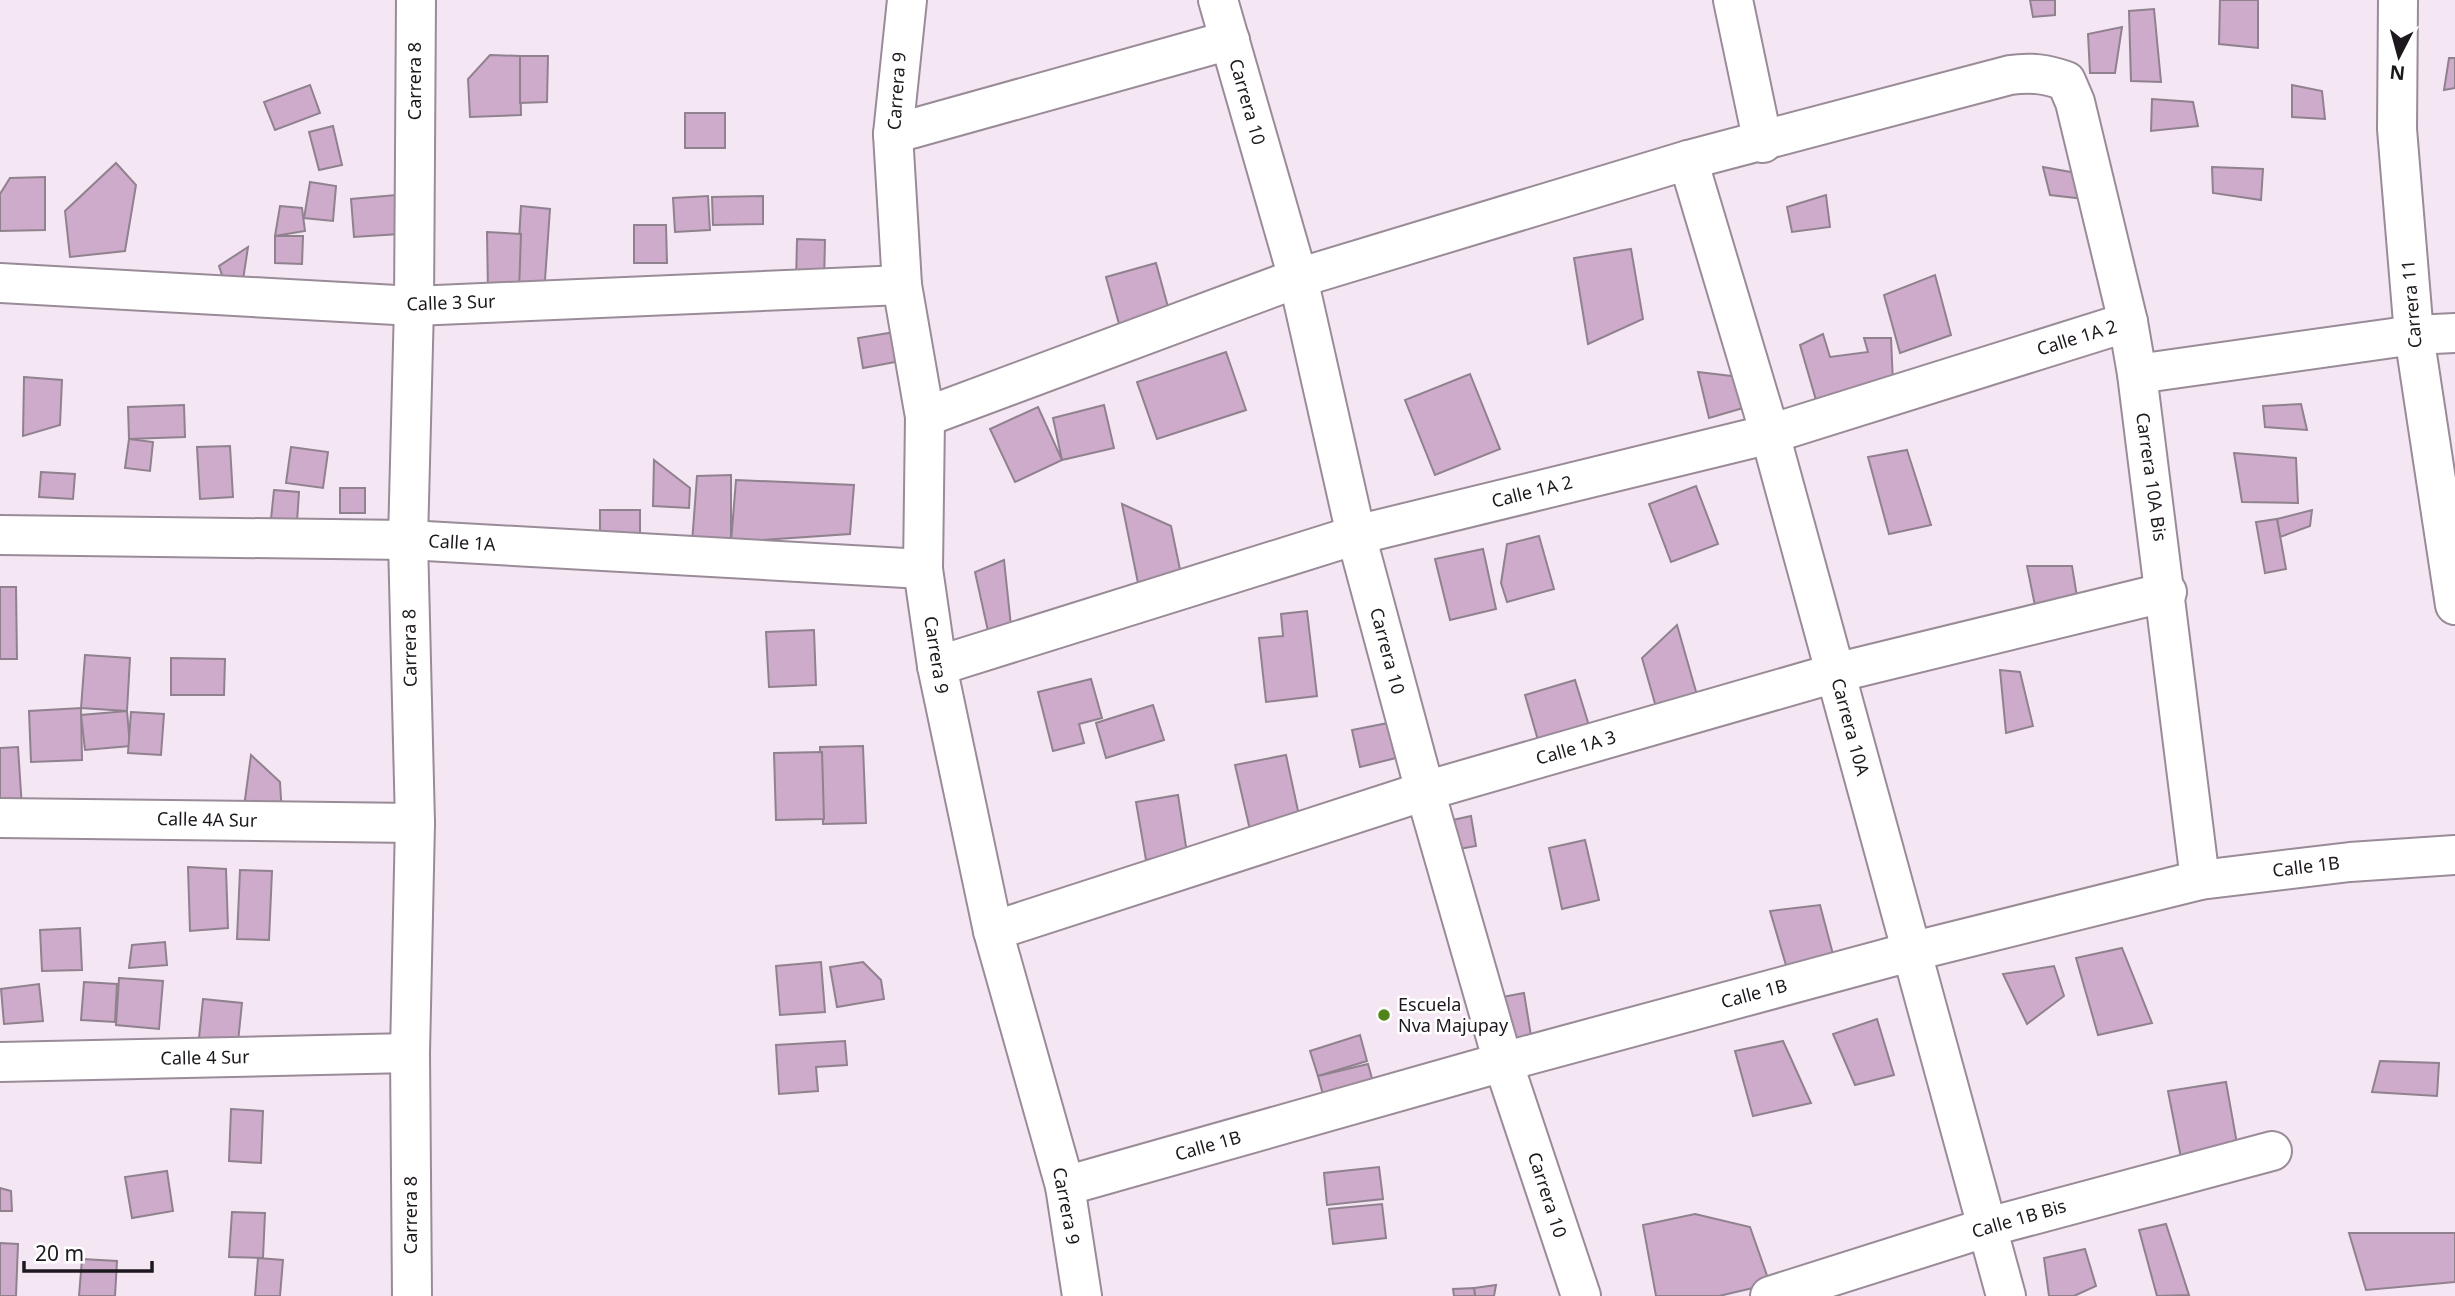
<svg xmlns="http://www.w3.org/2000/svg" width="2455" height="1296" viewBox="0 0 2455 1296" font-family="'Noto Sans',sans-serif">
  <rect width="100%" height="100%" fill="#f5e6f3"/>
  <!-- building -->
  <g fill="#ceaacb" stroke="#8f828e" stroke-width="2">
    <path d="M2030,0H2055V15L2033,17Z"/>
    <path d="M2220,0H2258V48L2219,44Z"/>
    <path d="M2154,9L2161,82L2131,81L2129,11Z"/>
    <path d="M2122,27L2115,73H2090L2088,34Z"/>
    <path d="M490,55L520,56L521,115L470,117L468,79Z"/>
    <path d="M520,56H548L547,102L520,103Z"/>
    <path d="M2449,58H2455V88L2444,90Z"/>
    <path d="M310,85L320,113L275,130L264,102Z"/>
    <path d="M2292,85L2322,91L2325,119L2292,117Z"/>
    <path d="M2152,99L2193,102L2198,126L2151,131Z"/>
    <rect x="685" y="113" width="40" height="35"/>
    <path d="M333,126L342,165L319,170L309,132Z"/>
    <path d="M116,163L136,185L125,251L70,257L65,211Z"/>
    <path d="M2043,167L2076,173L2085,199L2050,195Z"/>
    <path d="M2212,167L2263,169L2261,200L2213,193Z"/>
    <path d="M45,177V230L0,231V194L10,178Z"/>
    <path d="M310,182L336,186L333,221L304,218Z"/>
    <path d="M396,195L399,234L354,237L351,199Z"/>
    <path d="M1826,195L1830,227L1792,232L1787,207Z"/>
    <path d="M708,196L710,230L675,232L673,198Z"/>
    <path d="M763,196V224L713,225L712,197Z"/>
    <path d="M280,206L302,208L305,231L275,236Z"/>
    <path d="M521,206L550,209L544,294L516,292Z"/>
    <path d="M634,225H666L667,263H634Z"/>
    <path d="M487,232L521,234L519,292H488Z"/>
    <path d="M275,236H303L302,264L275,263Z"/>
    <path d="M797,239L825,240L824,283L796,282Z"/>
    <path d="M248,247L243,280L223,278L219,266Z"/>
    <path d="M1631,249L1643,319L1588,344L1574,258Z"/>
    <path d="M1156,263L1171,318L1121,331L1106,277Z"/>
    <path d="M1935,275L1951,335L1900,353L1884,295Z"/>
    <path d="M901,331L906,360L863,368L858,338Z"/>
    <path d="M1823,334L1830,357L1868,352L1864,338H1891L1893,383L1816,400L1800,345Z"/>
    <path d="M1226,352L1246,410L1157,439L1137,382Z"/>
    <path d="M1698,372L1740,377L1753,405L1709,418Z"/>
    <path d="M1470,374L1500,449L1435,475L1405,400Z"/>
    <path d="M24,377L62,380L60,425L23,436Z"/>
    <path d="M2301,404L2307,430L2265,427L2263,406Z"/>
    <path d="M184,405L185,437L129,439L128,407Z"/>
    <path d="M1104,405L1114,448L1062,460L1053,418Z"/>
    <path d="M1038,407L1062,460L1015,482L990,429Z"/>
    <path d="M129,439L153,442L150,471L125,468Z"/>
    <path d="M230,446L233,497L200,499L197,447Z"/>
    <path d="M291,447L328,452L323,488L286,483Z"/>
    <path d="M1907,450L1931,525L1889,534L1868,457Z"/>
    <path d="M2234,453L2296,458L2298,503L2242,502Z"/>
    <path d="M654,460L690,488L689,508L653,506Z"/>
    <path d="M41,472L75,474L73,499L39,497Z"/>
    <path d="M731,475V542L692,543L697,476Z"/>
    <path d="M736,480L854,485L850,534L731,542Z"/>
    <path d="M1696,486L1718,544L1671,562L1649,504Z"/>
    <rect x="340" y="488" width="25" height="25"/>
    <path d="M274,490L299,492L297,522L271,519Z"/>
    <path d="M1122,504L1171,526L1182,579L1139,588Z"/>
    <rect x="600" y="510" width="40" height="26"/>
    <path d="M2312,510L2310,526L2280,537L2277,519Z"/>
    <path d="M2277,519L2286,569L2265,573L2256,522Z"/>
    <path d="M1539,536L1554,589L1507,602L1501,583L1507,544Z"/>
    <path d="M1483,549L1496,609L1450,620L1435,559Z"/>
    <path d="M1004,560L1011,626L988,631L975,572Z"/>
    <path d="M2027,566H2072L2079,609L2038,621Z"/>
    <path d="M0,587H16L17,659H0Z"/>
    <path d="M1307,611L1317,696L1266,702L1259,638L1283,636L1281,614Z"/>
    <path d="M1677,625L1699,702L1658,714L1642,658Z"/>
    <path d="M814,630L816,685L769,687L766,632Z"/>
    <path d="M85,655L130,658L127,711L81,708Z"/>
    <path d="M171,658L225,659L224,695H171Z"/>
    <path d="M2000,670L2020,672L2033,726L2006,733Z"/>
    <path d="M1091,679L1102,718L1079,724L1084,743L1053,751L1038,692Z"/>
    <path d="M1575,680L1591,732L1540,747L1525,695Z"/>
    <path d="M1153,705L1164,740L1106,758L1096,723Z"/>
    <path d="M81,708L82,760L31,762L29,711Z"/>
    <path d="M127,711L130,746L85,750L81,715Z"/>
    <path d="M131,712L164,714L161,755L128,753Z"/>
    <path d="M1388,723L1396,758L1360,767L1352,730Z"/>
    <path d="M863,746L866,823L823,824L820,747Z"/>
    <path d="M18,747L22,808L0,810V748Z"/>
    <path d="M822,752L824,819L776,820L774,753Z"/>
    <path d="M251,755L280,782L282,816L243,814Z"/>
    <path d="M1286,755L1300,820L1250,830L1235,765Z"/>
    <path d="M1178,795L1187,853L1146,860L1136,802Z"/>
    <path d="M1471,816L1476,846L1453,850L1448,821Z"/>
    <path d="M1585,840L1599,900L1562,909L1549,848Z"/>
    <path d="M188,867L226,869L228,928L190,931Z"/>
    <path d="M240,870L272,871L269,940L237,939Z"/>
    <path d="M1820,905L1834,958L1788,972L1770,911Z"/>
    <path d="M80,928L82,970L42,971L40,930Z"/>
    <path d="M165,942L167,965L129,968L132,945Z"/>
    <path d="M2122,948L2152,1023L2098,1035L2076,958Z"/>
    <path d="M821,962L825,1012L780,1015L776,966Z"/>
    <path d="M863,962L881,980L884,999L837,1007L830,967Z"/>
    <path d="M2054,966L2064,996L2027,1024L2003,974Z"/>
    <path d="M119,978L163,981L159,1029L116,1025Z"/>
    <path d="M84,982L117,984L115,1022L81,1020Z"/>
    <path d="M39,984L43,1021L4,1024L1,989Z"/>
    <path d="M1524,993L1532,1042L1505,1046L1497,998Z"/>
    <path d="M203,999L242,1003L238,1042L199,1038Z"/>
    <path d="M1877,1019L1894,1075L1855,1085L1833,1034Z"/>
    <path d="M1360,1035L1367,1061L1318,1076L1310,1051Z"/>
    <path d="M845,1041L847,1065L816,1067L818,1091L779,1094L776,1045Z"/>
    <path d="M1783,1041L1811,1103L1753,1116L1735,1051Z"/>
    <path d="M2380,1061L2439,1063L2437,1096L2372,1092Z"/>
    <path d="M1368,1064L1376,1093L1326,1106L1318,1076Z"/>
    <path d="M2226,1082L2239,1155L2183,1168L2168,1091Z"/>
    <path d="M231,1109L263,1111L261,1163L229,1161Z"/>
    <path d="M1379,1167L1383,1199L1327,1205L1324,1173Z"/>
    <path d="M167,1171L173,1211L132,1218L125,1177Z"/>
    <path d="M0,1188L11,1191L12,1211H0Z"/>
    <path d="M1382,1204L1386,1238L1333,1244L1329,1209Z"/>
    <path d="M232,1212L265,1213L263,1258L229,1257Z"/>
    <path d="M1695,1214L1750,1227L1770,1284L1719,1296H1656L1643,1225Z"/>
    <path d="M2166,1224L2189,1295L2157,1296L2139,1230Z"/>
    <path d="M2349,1233H2455V1282L2366,1290Z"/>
    <path d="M0,1243L18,1244L16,1296H0Z"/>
    <path d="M2085,1249L2096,1286L2074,1296H2049L2044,1258Z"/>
    <path d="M258,1258L283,1260L280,1296H255Z"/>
    <path d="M82,1259L117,1261L115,1296H79Z"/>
    <path d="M1496,1285L1494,1296H1475L1474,1288Z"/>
    <path d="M1474,1288L1475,1296H1454L1453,1289Z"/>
  </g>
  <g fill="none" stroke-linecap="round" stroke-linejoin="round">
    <defs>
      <g id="street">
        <path d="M907,0L893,134L902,285L925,417L923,569L937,666L993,931L1065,1186L1082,1296"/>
        <path d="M1218,0L1298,278L1356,535L1425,791L1503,1062L1581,1296"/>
        <path d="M1733,0L1763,143"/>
        <path d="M2398,0L2397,129L2414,335L2455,605"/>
        <path d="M893,134L1230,40"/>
        <path d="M1688,160L1770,434L2006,1296"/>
        <path d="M0,283L414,306L902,285"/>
        <path d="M2137,374L2414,335L2455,333"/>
        <path d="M925,417L1298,278L1688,160L2010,75C2031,72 2046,74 2066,81L2075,102L2128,322L2137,374L2200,880"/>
        <path d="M0,535L408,540L923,569"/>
        <path d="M937,666L1356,535L1770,434L2128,322"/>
        <path d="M0,818L415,823"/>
        <path d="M993,931L1425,791L1835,673L2167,592"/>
        <path d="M0,1062L410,1053"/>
        <path d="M1065,1186L1503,1062L1910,952L2200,880L2350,862L2455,855"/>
        <path d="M412,1296L410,1053L415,823L408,540L414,306L416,0"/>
        <path d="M1770,1296L1988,1227L2272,1151"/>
      </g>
    </defs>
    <!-- street casing -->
    <use href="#street" stroke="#998b97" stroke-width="42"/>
    <!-- street -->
    <use href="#street" stroke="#fff" stroke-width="38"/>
  </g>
  <!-- markers -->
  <circle fill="#518418" stroke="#fff" stroke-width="2.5" cx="1384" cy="1015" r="7"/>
  <g text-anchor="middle" stroke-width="5" stroke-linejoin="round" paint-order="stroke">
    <!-- street labels -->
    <g font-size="18" fill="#1d181d" stroke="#fff">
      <text transform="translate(415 81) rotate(-90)" y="6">Carrera 8</text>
      <text transform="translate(897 91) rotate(-86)" y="6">Carrera 9</text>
      <text transform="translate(1247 102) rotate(74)" y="6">Carrera 10</text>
      <text transform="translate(451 303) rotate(-2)" y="6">Calle 3 Sur</text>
      <text transform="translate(2412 304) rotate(-95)" y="6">Carrera 11</text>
      <text transform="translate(2077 338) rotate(-17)" y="6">Calle 1A 2</text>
      <text transform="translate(2151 477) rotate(82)" y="6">Carrera 10A Bis</text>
      <text transform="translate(1532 492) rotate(-14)" y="6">Calle 1A 2</text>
      <text transform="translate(462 543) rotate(3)" y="6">Calle 1A</text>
      <text transform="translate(410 648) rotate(-91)" y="6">Carrera 8</text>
      <text transform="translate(1387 651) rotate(75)" y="6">Carrera 10</text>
      <text transform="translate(936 655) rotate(81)" y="6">Carrera 9</text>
      <text transform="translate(1850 727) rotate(75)" y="6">Carrera 10A</text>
      <text transform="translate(1576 748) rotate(-16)" y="6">Calle 1A 3</text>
      <text transform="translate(207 820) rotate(1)" y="6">Calle 4A Sur</text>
      <text transform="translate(2306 867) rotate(-7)" y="6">Calle 1B</text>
      <text transform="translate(1754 994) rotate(-15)" y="6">Calle 1B</text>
      <text transform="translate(205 1058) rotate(-1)" y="6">Calle 4 Sur</text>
      <text transform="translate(1208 1146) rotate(-16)" y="6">Calle 1B</text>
      <text transform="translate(1547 1195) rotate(72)" y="6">Carrera 10</text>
      <text transform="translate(1066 1206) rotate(79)" y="6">Carrera 9</text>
      <text transform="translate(411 1215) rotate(-90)" y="6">Carrera 8</text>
      <text transform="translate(2019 1219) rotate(-16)" y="6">Calle 1B Bis</text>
    </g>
    <!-- poi labels -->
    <g font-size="18" fill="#1d181d" stroke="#fff" text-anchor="start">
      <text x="1398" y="1011">Escuela<tspan x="1398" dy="21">Nva Majupay</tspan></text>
    </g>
  </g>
  <!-- north arrow -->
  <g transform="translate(2399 56) rotate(186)" stroke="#ffffff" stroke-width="5" paint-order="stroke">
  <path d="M0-5L12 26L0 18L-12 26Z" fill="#1d181d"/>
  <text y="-10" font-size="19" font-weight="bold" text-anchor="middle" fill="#1d181d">N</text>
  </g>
  <!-- scale -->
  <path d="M24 1261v10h128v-10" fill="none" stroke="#1d181d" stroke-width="3.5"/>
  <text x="35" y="1261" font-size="21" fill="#1d181d" stroke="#ffffff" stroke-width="5" paint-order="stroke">20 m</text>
</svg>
